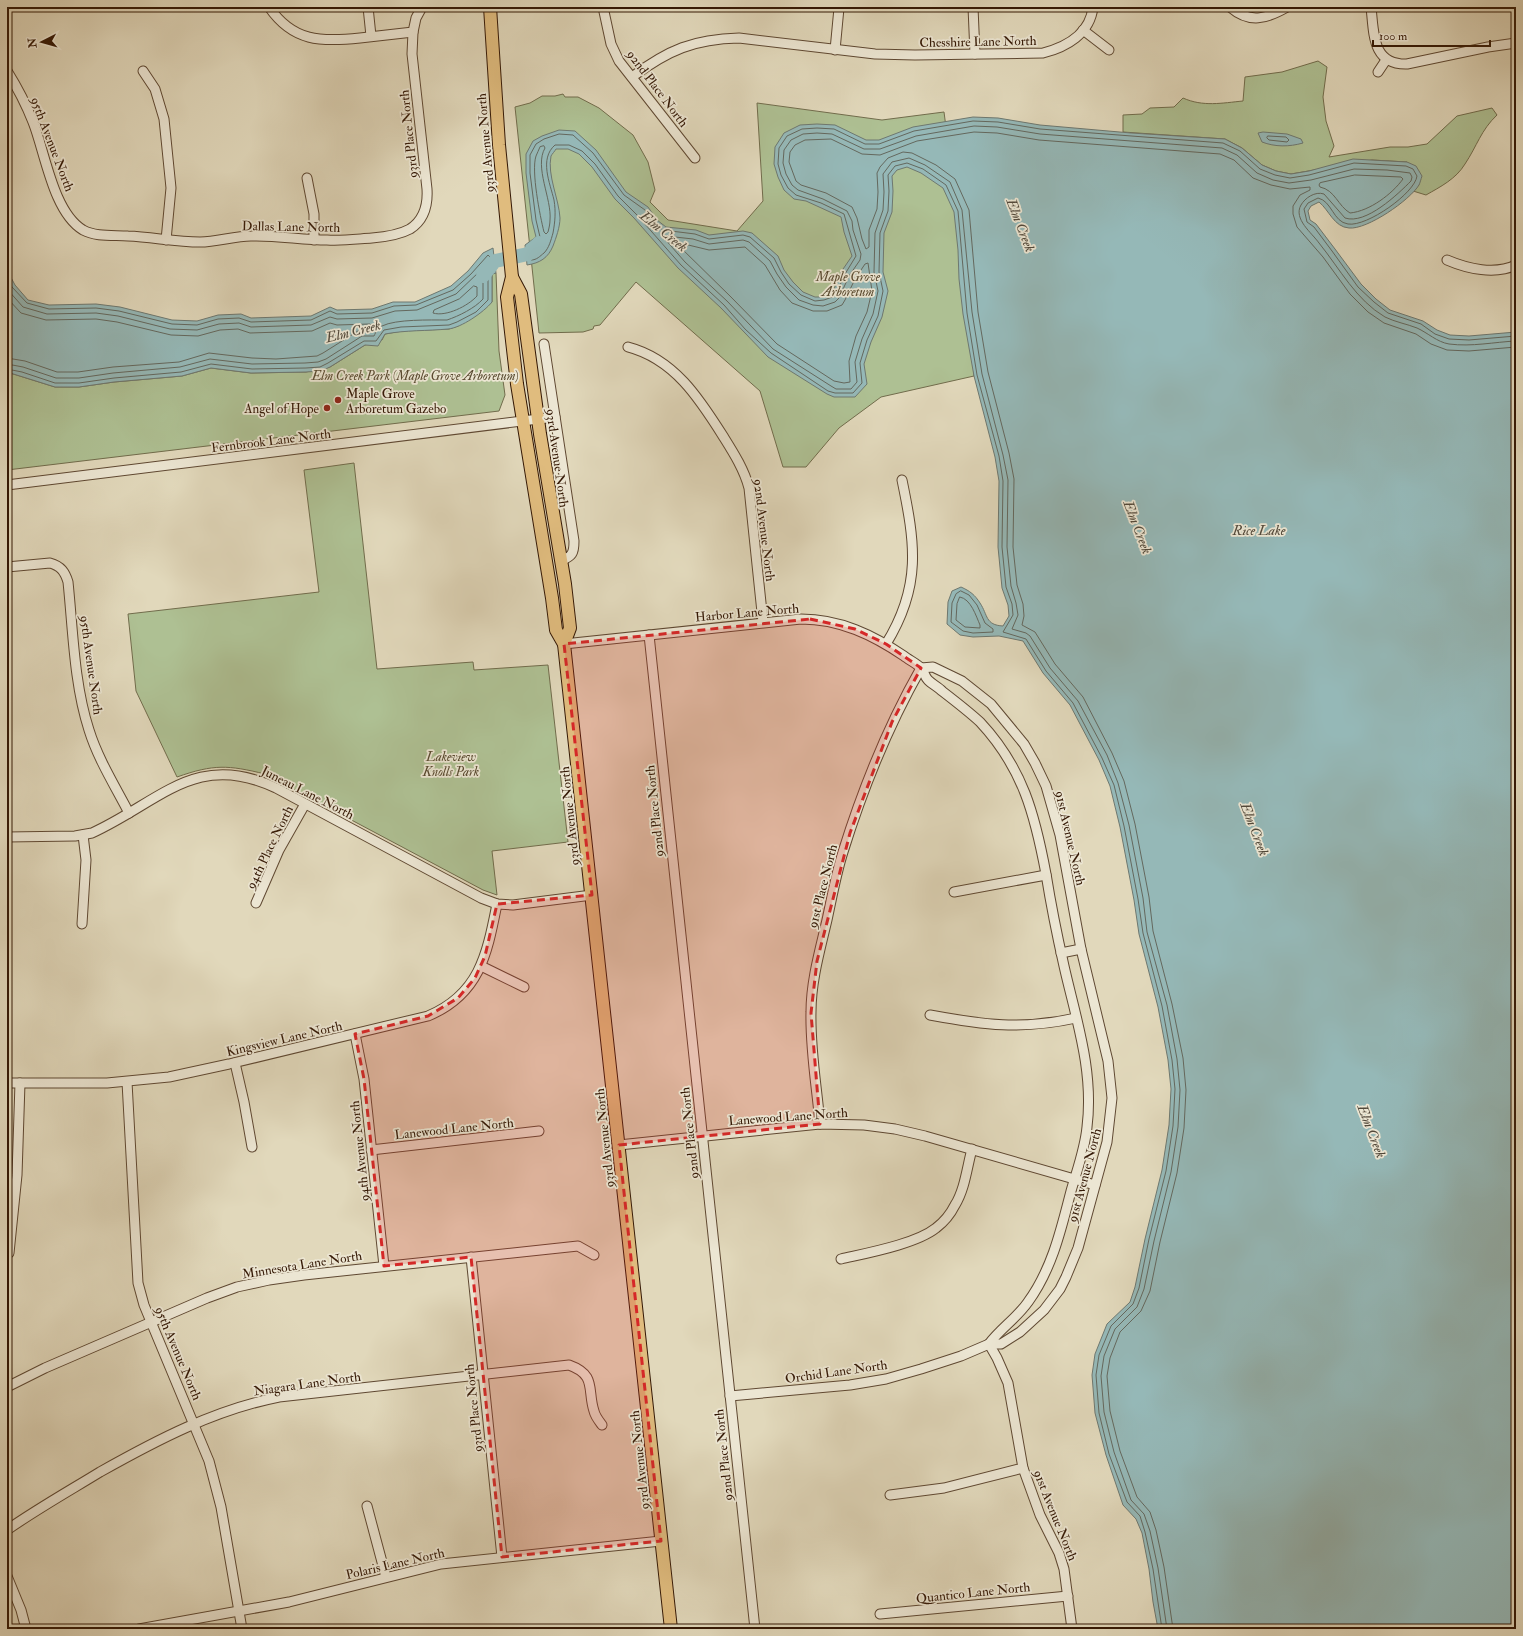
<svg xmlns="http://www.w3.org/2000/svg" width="1523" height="1636" viewBox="0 0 1523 1636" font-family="'IM FELL Double Pica',serif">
  <rect width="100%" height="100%" fill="#e1d8bb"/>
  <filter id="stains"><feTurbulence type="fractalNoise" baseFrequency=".005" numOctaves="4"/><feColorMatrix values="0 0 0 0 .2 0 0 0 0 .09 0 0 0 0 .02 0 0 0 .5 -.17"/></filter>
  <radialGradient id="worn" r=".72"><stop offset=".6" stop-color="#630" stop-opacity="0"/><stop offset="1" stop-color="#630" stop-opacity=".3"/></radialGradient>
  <!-- green -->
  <g fill="#aec093" stroke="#716c4c">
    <path d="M1318,61L1327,67L1323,97L1326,121L1334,146L1329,157L1390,147H1408L1427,144L1457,116L1492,108L1497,115C1481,130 1477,146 1465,164C1456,179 1440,187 1426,195L1413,191L1419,185L1407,162L1372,160L1291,174L1276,171L1262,165L1242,148L1225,139L1123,132V115L1142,114L1150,108L1174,107L1183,98C1203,107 1222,103 1243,101L1245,77L1282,72Z"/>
    <path d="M563,94L565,97H578L599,108L633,135L648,162L655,190L650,202L668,220L737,231L763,201L757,103L882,120L944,112L965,272L974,376L881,397L839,428L806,467H783L760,391L636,282L600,325L594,326L593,329L583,332L539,333L515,107L530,103L542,96H555Z"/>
    <path d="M496,273L499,351L505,395L499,411L7,470V372L55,387H79L114,382L182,376L211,368L251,373L306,372L330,367L365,345L382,340L385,334L402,331L449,329L458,326L492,302V274Z"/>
    <path d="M354,463L377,669L473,662L474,670L548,665L568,842L492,851L497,895L483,890L265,774C228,765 214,764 177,777L136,691L128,614L319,592L304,470Z"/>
  </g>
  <!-- water -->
  <g fill="#95b8b7" stroke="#6e7870">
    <path d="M973,117L998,118L1040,125L1131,133L1225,139L1242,148L1262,165L1276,171L1291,174L1309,171L1353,159L1407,162L1416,166L1422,176C1421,179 1420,183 1419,185C1410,200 1367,230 1349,228C1334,227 1329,210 1319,202L1311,206L1308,211L1310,220L1316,224L1335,249L1361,284L1376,299L1390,310L1423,321L1437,330L1450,335L1469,336L1516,332V1629H1158L1153,1602L1149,1569L1142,1533L1136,1519L1123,1505L1106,1455L1095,1413L1092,1375L1095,1354L1107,1324L1130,1302L1135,1287L1145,1239L1162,1170L1169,1125L1171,1089L1168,1060L1158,1007L1139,934L1134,900L1120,827L1110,786L1099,760L1070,705L1043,673L1023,641L999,636L973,637L960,635L947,624L948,602L952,591L961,587C970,591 975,595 980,603C988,615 985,625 1003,626L1009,616L1008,605L1002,588L998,547L999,481L995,457L974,376L963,314L959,279L958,250L954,212L943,188L921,173L907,167L897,170L892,176L893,191L892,212L884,233L883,272L888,291L882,317L871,342L864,364L867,384L855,397H834L827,394L768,357L721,308L678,268L634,218L615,199L592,167L579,154L568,149H556C555,151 552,154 551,156C547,175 559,199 560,218C560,227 556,238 553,246C548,258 540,263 527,265L525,245L536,237L532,221L526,173V154L533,141L542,136L559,130L575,131L596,150L626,192L648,207L657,220L666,227L696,230L709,235L743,231L752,233L778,256L784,270L793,282L803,292L815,297H823L832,294L841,272L852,256L844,232L841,217L806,201L794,199L784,190L778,177L774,164L775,147L784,133L800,125L817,124L835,125L866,140H879L913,127Z"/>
    <path d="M1263,132L1287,134L1301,139L1303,143C1289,147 1275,147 1262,142L1258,133Z"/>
    <path d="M493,248L496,273L492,274V302C484,312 461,328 448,329C427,331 406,330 385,334L378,346L365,345L330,367L321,371L306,372L251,373L211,368L182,376L114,382L79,387H55L7,372V270L15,285L28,300L49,305L96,304L120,307L172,320L197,321L218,315L241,314L251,318L311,316L330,307L337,310L372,309L393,302H415L451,286L468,271L483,253Z"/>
  </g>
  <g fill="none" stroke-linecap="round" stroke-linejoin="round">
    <!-- shore -->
    <g stroke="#64685e" stroke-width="1">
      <path d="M1268,136L1286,137L1289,140L1287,142L1269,140L1267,138Z"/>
      <path d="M544,146L545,148C534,167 552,199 550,220C550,224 549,228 548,232L546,234L544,232C540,216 531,171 536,156C537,153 539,150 540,147Z"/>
      <path d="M1355,175L1401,177L1403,179C1392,194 1370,211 1350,213C1338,206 1335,190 1320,187L1319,185L1320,183Z"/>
      <path d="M680,243L709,250L745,247L765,265L780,290L792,303L813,311H827L842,305L845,300L855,279L865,264L868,263L872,291L867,312L856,336L849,361L850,382L844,383L834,381L777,344L731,297L679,246Z"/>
      <path d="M7,279L12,287L27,303L49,309L96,308L119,311L172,324L197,325L218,319L239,318L251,322L311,320L330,311L337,314L372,313L394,306L416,305L453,290L471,274L488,255L490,257L492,269L488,274V300L476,312L457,322L449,325L401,327L384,330L376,341H364L328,363L320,367L306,368L252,369L211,364L181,372L114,378L79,383H55L22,372L7,369"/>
      <path d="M474,286L477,287V296C468,306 446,317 433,313L434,310L459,299Z"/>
      <path d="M7,289L23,307L47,314L96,313L118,316L170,329L197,330L219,324L239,323L251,327L311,325L330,317L337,319L372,318L395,311L417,310L456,294L480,271L483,273V299C475,308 459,316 447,320C430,320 396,319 382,326C377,328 376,332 374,336H362L326,359L318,362L305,363L252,364L210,359L180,367L113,373L79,378H56L23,367L7,364"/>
      <path d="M7,298L21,313L46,320L96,319L117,322L171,335L198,336L220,330L238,329L250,333L312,331L330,323L337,325L370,324L372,326L370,330L358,331L323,353L317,356L276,359L252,358L209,353L179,362L113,367L78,372H57L25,361L7,358"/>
      <path d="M961,591L969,595L977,605L985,623L993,629V632L973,633L963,631L951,622L952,603L956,594Z"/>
      <path d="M960,597C971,599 976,616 980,625V628L965,627L956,620L957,604Z"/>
      <path d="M1162,1629L1153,1569L1145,1532L1140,1516L1127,1502L1109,1454L1099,1413L1096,1375L1099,1355L1111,1326L1133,1304L1139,1288L1149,1239L1166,1171L1173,1126L1175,1089L1172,1060L1162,1006L1143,933L1138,899L1124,826L1114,785L1102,758L1073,703L1046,671L1026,639L1003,632L1013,615L1012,604L1006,587L1002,547L1003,481L999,456L977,375L967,313L958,211L946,185L923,169L907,163L895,166L888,175L889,191L888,211L880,233L879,272L883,291L878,316L867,340L860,363L862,383L853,393H835L828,391L771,353L745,329L724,305L681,265L637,215L618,196L595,164L582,151L569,145H555C539,159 550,183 554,200C556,212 555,222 553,233C551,240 549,248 544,253C540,256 537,260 531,260L529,246L538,240L540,237L536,220L530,173V155L536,144L544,139L559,134L573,135L593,153L624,195L645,210L654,223L663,230L695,234L709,239L743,235L750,237L774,258L781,272L789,284L801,295L815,301L824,300L835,296L845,274L856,256L844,214L821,203L796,195L788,188L781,175L778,164L779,148L787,136L802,129L817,128L834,129L865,144H879L914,131L973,121L998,122L1040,129L1223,143L1240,151L1260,169L1275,175L1290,178L1309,175L1354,163L1406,166L1413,169L1417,176C1415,193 1367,227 1348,224C1333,222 1332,201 1318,198L1308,203L1304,209L1307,222L1314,227L1332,251L1358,287L1374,302L1388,313L1421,324L1435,334L1449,339L1469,340L1516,336"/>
      <path d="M1167,1629L1158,1568L1150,1531L1144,1514L1131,1500L1114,1452L1104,1412L1101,1376L1104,1356L1115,1329L1137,1307L1144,1289L1154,1241L1171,1172L1178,1127L1180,1090L1177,1059L1167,1005L1147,932L1143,898L1129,825L1118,783L1107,755L1078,701L1050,668L1030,636L1026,633L1012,629L1018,615L1016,603L1011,586L1007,547L1008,480L1003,455L982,374L972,312L962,210L950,182L925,165L909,158L892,162L883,174L884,192L883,210L875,233L874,272L878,291L873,314L862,339L855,362L857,382L851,389H836L831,386L773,349L727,301L685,262L664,238L666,236L693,239L709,244L743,240L749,242L770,261L777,274L786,287L799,300L813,305L823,306L835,302L839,298L849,276L860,260L861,254L853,230L852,221L847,211L823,199L798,190L792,185L786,174L783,163L784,150L791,140L803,134L817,133L832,134L864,149H880L916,136L974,126L997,127L1040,134L1222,148L1237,155L1257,173L1273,180L1289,183L1311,180L1354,169L1387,170L1410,173L1412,177L1411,181C1398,194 1366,225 1345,218L1324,194C1315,191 1305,198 1301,205C1293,219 1312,233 1319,243C1340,269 1356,300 1385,317C1395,322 1407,324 1417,328C1428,333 1437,342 1449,344C1472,347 1494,342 1516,341"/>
      <path d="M1173,1629L1164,1567L1156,1530L1150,1512L1137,1497L1120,1451L1110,1411L1107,1376L1110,1358L1120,1332L1141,1311L1150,1291L1160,1242L1177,1173L1184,1128L1186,1090L1183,1058L1172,1004L1153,931L1149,897L1135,824L1124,781L1112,753L1083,697L1055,664L1035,632L1022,625L1024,616L1023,604L1017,585L1013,547L1014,479L1009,453L988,372L978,312L969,210L955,179L936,165L912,153L903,152L888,158L880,167L877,173L878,192L877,209L869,230V247L866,249L862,239L857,218L852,207L826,193L801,185L796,181L789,162L790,152L795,145L805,140L831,139L862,154L880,155L917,141L974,132L997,133L1039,140L1220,154L1234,160L1253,178L1271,185L1290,189L1310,187V190L1300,195L1293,206V214L1297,227L1323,257L1350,294L1368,312L1384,323L1416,334L1431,344L1447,350L1469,351L1516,347"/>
    </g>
    <!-- river -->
    <path stroke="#95b8b7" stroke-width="14" d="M483,276L495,261L528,254L539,243"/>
    <defs>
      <g id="minor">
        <path d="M269,7C293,42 321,42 360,38C377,36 395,34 413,32L416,18L422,7"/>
        <path d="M368,7L371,36"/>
        <path d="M603,7L611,44L619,61L695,158"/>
        <path d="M973,7L975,54"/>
        <path d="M1230,7C1250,24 1266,19 1287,7"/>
        <path d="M1371,7C1374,34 1372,65 1407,64L1488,47L1516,43"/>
        <path d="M1083,30L1109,50"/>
        <path d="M835,50L839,8"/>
        <path d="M7,71C17,87 26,104 33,122C45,152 53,212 83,230C96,237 113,235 128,236C152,237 176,242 200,242C217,242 234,236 251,236C276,235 302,240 327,240C342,241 357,239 372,238C384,237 399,235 410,229C424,220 428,205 427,189L412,54L413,32"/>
        <path d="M143,71L155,89L164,119L171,188L166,240"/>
        <path d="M1378,72L1386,60"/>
        <path d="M632,77C668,50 694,39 739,38L875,54L915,55L1043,53C1066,47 1090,34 1093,7"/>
        <path d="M307,178L314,214V240"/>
        <path d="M1447,260C1468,269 1495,275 1516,265"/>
        <path d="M544,344L574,541C574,554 572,556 561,561"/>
        <path d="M628,347C674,359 699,398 723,436C733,452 744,469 749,488L763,622"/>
        <path d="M7,485L555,417"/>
        <path d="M7,567L50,563C61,566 65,572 68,582C73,630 74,684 89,730C98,759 115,786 129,813"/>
        <path d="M649,635L755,1629"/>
        <path d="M564,644L801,619C840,619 873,635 904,656C909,660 918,664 922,669C924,672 925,677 928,680C932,684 938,687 942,691C955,701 968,711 980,722C1023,768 1035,815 1046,874C1051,905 1057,935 1064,966C1076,1019 1094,1071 1087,1127C1085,1149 1077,1170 1071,1191C1061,1230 1052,1269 1028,1302C1017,1318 1000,1329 989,1344"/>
        <path d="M886,644C922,586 915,543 902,480"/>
        <path d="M7,837L75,836L92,833C160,802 196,750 276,788L481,898L497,904L513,905L592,895"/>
        <path d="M954,892L1046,875"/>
        <path d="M256,903L279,850L305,804"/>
        <path d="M82,924L86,860L83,835"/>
        <path d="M1061,953L1081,949"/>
        <path d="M481,966L524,987"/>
        <path d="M930,1015C984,1025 1021,1030 1076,1018"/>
        <path d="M355,1034L364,1079L384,1266"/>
        <path d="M235,1063L244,1102L252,1147"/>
        <path d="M127,1082L138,1283L144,1305L209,1461L221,1507L242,1629"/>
        <path d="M7,1083H107L169,1077L229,1064L428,1016C480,994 487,954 497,904"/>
        <path d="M820,1124C817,1088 810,1050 811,1012C811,981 820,950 827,920C832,897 836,874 843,852C863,788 888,726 921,668"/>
        <path d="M619,1145L820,1124L864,1125L895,1129L925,1136L1095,1185"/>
        <path d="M371,1150L539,1131"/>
        <path d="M9,1253L17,1175L20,1083"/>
        <path d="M471,1257L502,1557"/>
        <path d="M841,1259C867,1253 916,1244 936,1228C944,1222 951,1213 955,1205C965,1189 967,1167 972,1149"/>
        <path d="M989,1344L997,1358L1008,1383L1023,1468L1040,1515L1059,1553L1064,1569L1072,1629"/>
        <path d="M7,1387L45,1368L207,1298L237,1287L269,1280L304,1275L578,1246L594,1255"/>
        <path d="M730,1396L850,1385L886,1379L921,1369L961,1356L989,1344H1001L1020,1332L1044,1310L1060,1289L1066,1277L1078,1248L1107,1142L1112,1098L1108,1061L1081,949L1060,835L1046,786L1035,763L1024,744L991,704L962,681L933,667L921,668"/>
        <path d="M890,1495L944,1488L1023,1468"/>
        <path d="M367,1506L386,1577"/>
        <path d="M7,1530C37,1509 69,1491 100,1472C157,1440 214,1410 279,1397L569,1365C597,1375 587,1390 594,1411C595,1416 599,1421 602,1425"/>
        <path d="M7,1576L21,1610L26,1629"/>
        <path d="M880,1614L1068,1596"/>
        <path d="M139,1629L289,1602L441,1564L661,1541"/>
      </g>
      <g id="major">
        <path d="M490,7L499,145L512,277L507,297L517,384L552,598L556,630L564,644L671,1629"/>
        <path d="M512,277L521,294L540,434L565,584L570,628L564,644"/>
      </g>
    </defs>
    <!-- minor casing -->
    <use href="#minor" stroke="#5f4832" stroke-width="11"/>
    <!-- major casing -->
    <use href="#major" stroke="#341805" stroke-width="14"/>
    <!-- minor -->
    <use href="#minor" stroke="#ece6d3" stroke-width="9"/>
    <!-- major -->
    <use href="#major" stroke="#e0bc7e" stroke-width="12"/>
  </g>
  <!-- marked area -->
  <path fill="#d62828" fill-opacity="0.2" stroke="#d62828" stroke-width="3" stroke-dasharray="8 5" stroke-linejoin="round" d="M810,619L855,629L886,644L921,668L892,722L850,833L817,961L811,1013L820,1124L619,1145L661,1541L502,1557L471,1257L384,1266L364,1079L355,1034L428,1016L458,998L475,978L485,956L497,904L592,895L564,644Z"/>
  <!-- markers -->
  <g fill="#8f2418" stroke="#ece6d3" stroke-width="1.5">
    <circle cx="338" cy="400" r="4"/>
    <circle cx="327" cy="408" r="4"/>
  </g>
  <g text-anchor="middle" stroke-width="3.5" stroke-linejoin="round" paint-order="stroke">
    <!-- street labels -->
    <g font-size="13" fill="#341805" stroke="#ece6d3">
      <text transform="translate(978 41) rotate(-1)" y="5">Chesshire Lane North</text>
      <text transform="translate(658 88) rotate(53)" y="5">92nd Place North</text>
      <text transform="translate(408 134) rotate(-96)" y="5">93rd Place North</text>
      <text transform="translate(485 143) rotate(-95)" y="5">93rd Avenue North</text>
      <text transform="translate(53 144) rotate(69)" y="5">95th Avenue North</text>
      <text transform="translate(291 226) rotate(1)" y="5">Dallas Lane North</text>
      <text transform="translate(271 440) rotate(-7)" y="5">Fernbrook Lane North</text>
      <text transform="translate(558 458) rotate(82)" y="5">93rd Avenue North</text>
      <text transform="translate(765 530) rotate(83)" y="5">92nd Avenue North</text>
      <text transform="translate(747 612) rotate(-5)" y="5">Harbor Lane North</text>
      <text transform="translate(92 665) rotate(82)" y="5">95th Avenue North</text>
      <text transform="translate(308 792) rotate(27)" y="5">Juneau Lane North</text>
      <text transform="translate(654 811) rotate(-96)" y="5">92nd Place North</text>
      <text transform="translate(569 816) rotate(-96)" y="5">93rd Avenue North</text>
      <text transform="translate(1071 838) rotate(77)" y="5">91st Avenue North</text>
      <text transform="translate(269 847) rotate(-64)" y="5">94th Place North</text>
      <text transform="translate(822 886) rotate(-76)" y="5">91st Place North</text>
      <text transform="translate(284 1038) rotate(-13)" y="5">Kingsview Lane North</text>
      <text transform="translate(788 1116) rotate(-4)" y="5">Lanewood Lane North</text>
      <text transform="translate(454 1128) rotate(-6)" y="5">Lanewood Lane North</text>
      <text transform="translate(689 1133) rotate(-96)" y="5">92nd Place North</text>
      <text transform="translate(604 1138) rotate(-96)" y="5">93rd Avenue North</text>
      <text transform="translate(359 1151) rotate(-96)" y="5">94th Avenue North</text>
      <text transform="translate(1084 1175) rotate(-75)" y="5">91st Avenue North</text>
      <text transform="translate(302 1264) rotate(-9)" y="5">Minnesota Lane North</text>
      <text transform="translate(179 1353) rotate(67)" y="5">95th Avenue North</text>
      <text transform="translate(836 1371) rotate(-8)" y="5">Orchid Lane North</text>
      <text transform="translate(307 1383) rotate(-8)" y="5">Niagara Lane North</text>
      <text transform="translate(473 1408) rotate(-96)" y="5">93rd Place North</text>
      <text transform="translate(723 1455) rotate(-96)" y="5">92nd Place North</text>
      <text transform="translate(639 1460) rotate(-96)" y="5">93rd Avenue North</text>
      <text transform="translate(1056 1515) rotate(68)" y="5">91st Avenue North</text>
      <text transform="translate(395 1563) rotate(-13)" y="5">Polaris Lane North</text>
      <text transform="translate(973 1592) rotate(-6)" y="5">Quantico Lane North</text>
    </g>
    <!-- park labels -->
    <g font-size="13" font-style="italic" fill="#594a30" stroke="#ece6d3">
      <text x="848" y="281">Maple Grove<tspan x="848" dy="15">Arboretum</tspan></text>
      <text x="415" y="380">Elm Creek Park (Maple Grove Arboretum)</text>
      <text x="451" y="761">Lakeview<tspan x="451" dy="15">Knolls Park</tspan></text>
    </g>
    <!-- poi labels -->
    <g font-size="13" fill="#341805" stroke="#ece6d3" text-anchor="start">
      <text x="346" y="398">Maple Grove<tspan x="346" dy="15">Arboretum Gazebo</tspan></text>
      <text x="319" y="413" text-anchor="end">Angel of Hope</text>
    </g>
    <!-- water labels -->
    <g font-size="14" font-style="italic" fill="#51483a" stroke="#ece6d3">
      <text transform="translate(1021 225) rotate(69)" y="5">Elm Creek</text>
      <text transform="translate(664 231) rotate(39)" y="5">Elm Creek</text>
      <text transform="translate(353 331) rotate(-14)" y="5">Elm Creek</text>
      <text transform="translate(1138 527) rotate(69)" y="5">Elm Creek</text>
      <text x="1259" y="535">Rice Lake</text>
      <text transform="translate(1255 829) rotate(69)" y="5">Elm Creek</text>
      <text transform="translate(1372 1131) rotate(69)" y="5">Elm Creek</text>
    </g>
  </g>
  <!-- margin -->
  <rect width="1523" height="1636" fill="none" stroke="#e1d8bb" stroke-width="24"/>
  <rect x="8" y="8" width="1507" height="1620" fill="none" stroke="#341805" stroke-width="2"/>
  <rect x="12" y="12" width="1499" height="1612" fill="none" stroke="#341805"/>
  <!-- north arrow -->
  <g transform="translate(42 42) rotate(264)" stroke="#ece6d3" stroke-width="3" paint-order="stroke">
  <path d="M0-3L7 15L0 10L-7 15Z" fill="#341805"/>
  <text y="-6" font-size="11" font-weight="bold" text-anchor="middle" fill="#341805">N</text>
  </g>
  <!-- scale -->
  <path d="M1373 40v6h117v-6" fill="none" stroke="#341805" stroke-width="2"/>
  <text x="1379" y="40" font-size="12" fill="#341805" stroke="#ece6d3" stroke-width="3" paint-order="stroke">100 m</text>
  <rect width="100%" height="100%" filter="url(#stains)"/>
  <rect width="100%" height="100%" fill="url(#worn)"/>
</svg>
